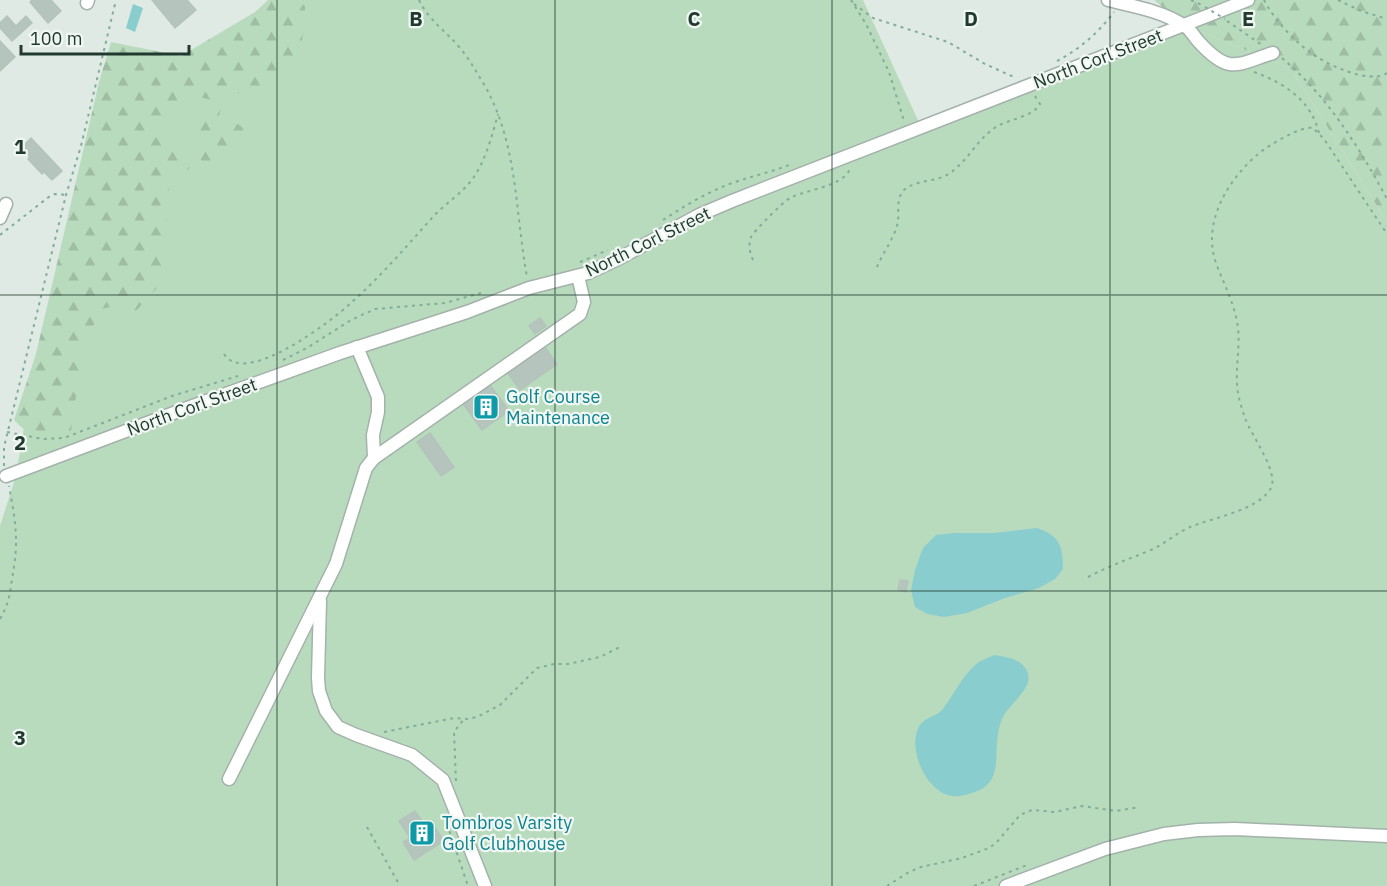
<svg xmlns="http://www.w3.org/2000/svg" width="1387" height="886" viewBox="0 0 1387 886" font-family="'IBM Plex Sans',sans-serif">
  <defs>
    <pattern id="forest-firs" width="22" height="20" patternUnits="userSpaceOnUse" patternTransform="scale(1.5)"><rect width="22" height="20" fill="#b9dbbd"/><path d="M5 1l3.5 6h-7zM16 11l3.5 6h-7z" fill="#9fbda3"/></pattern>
  </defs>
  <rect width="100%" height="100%" fill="#e0eae4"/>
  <!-- grass -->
  <path fill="#b9dbbd" d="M299,0H863L921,127L1185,25L1291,69L1387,222V886H0V526L16,476L36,354L85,161L305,6Z"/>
  <!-- forest -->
  <g fill="url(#forest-firs)">
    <path d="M268,0H299L305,6V25L299,55L287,70L273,83L251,92L232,93L221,104L219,117C225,121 232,121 238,124C256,135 233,157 225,165C177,169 200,124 211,100L193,95L172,115L154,120L144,132L148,137C172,138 178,140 191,161L189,169L178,177L167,179L171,206L166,228L162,236L166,260L156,289L135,312H124L117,306L100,309C85,343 75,395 71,432C45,438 33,441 14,420L36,354L99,82L111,42L181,56L255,12Z"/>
    <path d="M1154,0H1387V222L1291,69L1185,25Z"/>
  </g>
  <!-- water -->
  <g fill="#89cdce">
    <path d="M133,4L143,8L135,32L126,28Z"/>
    <path d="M1037,528C1060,536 1063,546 1063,569L1055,579L1039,588L1005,598L967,613L944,617L927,614L915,607L911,590L915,570L923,548L936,535L954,533H994Z"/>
    <path d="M994,655C1006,657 1019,658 1026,669C1037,687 1009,703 1002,719C988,753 1013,788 959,796C928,800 905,747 920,725C926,717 937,716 942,710C953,696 961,678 974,666C979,661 988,658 994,655Z"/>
  </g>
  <!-- building -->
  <g fill="#b5c5bd" stroke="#b3c4ba" stroke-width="1.5">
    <path d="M32,0H51L61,11L48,23L30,2Z"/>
    <path d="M152,0H187L196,10L175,28Z"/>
    <path d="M7,16L16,26L26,16L32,23L12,41L0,28V23Z"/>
    <path d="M0,41L15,57L0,71Z"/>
    <path d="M31,138L62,171L52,180L44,172L42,174L28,159L30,157L21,148Z"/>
    <path d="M540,318L546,326L535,334L529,326Z"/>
    <path d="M544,346L557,364L520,390L507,372Z"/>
    <path d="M490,385L509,411L482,430L463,404Z"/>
    <path d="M430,433L454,467L441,476L417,442Z"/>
    <path d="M900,580L908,581L906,592L898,590Z"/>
    <path d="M415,811L426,827L432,823L444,841L414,860L403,842L410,838L399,821Z"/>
  </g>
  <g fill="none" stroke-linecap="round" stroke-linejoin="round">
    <defs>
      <g id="minor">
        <path d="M1108,0C1132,6 1162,11 1183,25C1190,28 1194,37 1199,42C1230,76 1237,64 1273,53"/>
        <path d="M87,3L88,0"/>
        <path d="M0,218L6,204"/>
        <path d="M357,347L378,397V412L373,435L374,458"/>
        <path d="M6,476L187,408L340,353L467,312L529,288L588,273L618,259L699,215L732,201L1248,0"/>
        <path d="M320,601L318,678L319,691L326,711L338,727L356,735L412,755L443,780L485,886"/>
        <path d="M229,779L336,564L366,468L374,458L580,314L584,302L578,276"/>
        <path d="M1006,886L1105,849L1164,834L1198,830L1235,829L1387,836"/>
      </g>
    </defs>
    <!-- minor casing -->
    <use href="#minor" stroke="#a3b2aa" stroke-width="15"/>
    <!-- path -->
    <g stroke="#81ad99" stroke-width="2" stroke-dasharray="3 4.5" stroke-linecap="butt">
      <path d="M419,0C430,22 445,30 460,48C470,60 477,73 485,86C518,145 515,212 527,277"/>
      <path d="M851,0L866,24L889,72L904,121"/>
      <path d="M1191,0L1202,5"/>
      <path d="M1264,0C1273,18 1294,41 1310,52C1325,64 1370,85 1387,73"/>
      <path d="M1338,0L1361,11L1387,19"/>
      <path d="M854,4L873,18L948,42L985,64L1016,78"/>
      <path d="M1227,21L1262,45"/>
      <path d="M1282,58C1328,97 1359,147 1387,199"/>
      <path d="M1057,61C1080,49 1099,32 1114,12"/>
      <path d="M1254,72C1284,83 1311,100 1319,133"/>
      <path d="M663,220C686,205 709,191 735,182C753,176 771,172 789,165"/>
      <path d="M0,235L50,196L55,194L66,195"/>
      <path d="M753,260C750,253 748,245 751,237C754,231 784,201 790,198C807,189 844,187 851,167"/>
      <path d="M580,262L608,250"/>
      <path d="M877,267C883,252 896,236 898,221C899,211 896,198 904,190C915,180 934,182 947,175C967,163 976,140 996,127C1009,119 1033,117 1040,104L1035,96"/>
      <path d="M224,354C245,388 333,320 352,302C381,276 406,247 431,219C443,205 460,195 471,181C485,163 492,136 498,114"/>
      <path d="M283,360L307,348L351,320L375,309L445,303L481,293"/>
      <path d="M7,432L43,439L64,438L172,396L238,376"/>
      <path d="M4,466V447L66,195L81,146L116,0"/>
      <path d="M1088,577C1109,566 1129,559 1151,550C1165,544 1176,533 1190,527C1212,518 1259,510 1271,488C1279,472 1251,435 1245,418C1241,406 1237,394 1237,382C1236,364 1240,346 1238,328C1235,304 1224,285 1216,263C1202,223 1227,181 1257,155C1267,146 1302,125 1313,128L1324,139L1387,234"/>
      <path d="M0,619C8,606 10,594 12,579C19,541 16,524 9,486"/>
      <path d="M384,732L454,718L467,719L477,717L500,705L537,668L554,664H568L600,657L622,646"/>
      <path d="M456,781L454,732L464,719"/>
      <path d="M447,824L468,886"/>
      <path d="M367,827L400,886"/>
      <path d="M887,886L909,872L921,867L962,858L989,848L996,843L1020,815L1032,810L1055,812L1082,806L1116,811L1139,807"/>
      <path d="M974,886L1027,865"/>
    </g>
    <!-- minor -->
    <use href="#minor" stroke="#fff" stroke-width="12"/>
    <!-- path-bridge -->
    <path stroke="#81ad99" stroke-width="2" stroke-dasharray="3 4.5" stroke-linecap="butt" d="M1205,7L1225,19"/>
  </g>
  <!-- grid -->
  <path fill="none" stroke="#213a30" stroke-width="1.5" stroke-opacity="0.55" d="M277,0V886M555,0V886M832,0V886M1110,0V886M0,295H1387M0,591H1387"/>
  <!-- icons -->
  <defs>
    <symbol id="building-square" viewBox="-11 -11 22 22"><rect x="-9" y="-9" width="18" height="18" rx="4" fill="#0f9aa8" stroke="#f0f7f3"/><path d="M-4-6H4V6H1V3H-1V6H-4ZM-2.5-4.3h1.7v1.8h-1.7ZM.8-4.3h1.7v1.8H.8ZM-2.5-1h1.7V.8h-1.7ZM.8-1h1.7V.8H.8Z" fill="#fff"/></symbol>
  </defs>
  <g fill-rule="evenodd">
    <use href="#building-square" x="471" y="392" width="30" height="30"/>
    <use href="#building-square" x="407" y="818" width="30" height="30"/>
  </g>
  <g text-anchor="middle" stroke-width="4.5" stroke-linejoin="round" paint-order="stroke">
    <!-- street labels -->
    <g font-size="18" fill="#213a30" stroke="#f0f7f3">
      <text transform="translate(1098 59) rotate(-21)" y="6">North Corl Street</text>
      <text transform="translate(648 242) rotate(-26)" y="6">North Corl Street</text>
      <text transform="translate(192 407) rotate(-20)" y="6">North Corl Street</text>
    </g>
    <!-- culture labels -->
    <g font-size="18" fill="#0d838f" stroke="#f0f7f3" text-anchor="start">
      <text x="506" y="403">Golf Course<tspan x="506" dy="21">Maintenance</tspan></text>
      <text x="442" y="829">Tombros Varsity<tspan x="442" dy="21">Golf Clubhouse</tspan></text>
    </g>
  </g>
  <g font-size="20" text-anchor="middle" font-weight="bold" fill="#213a30" stroke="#f0f7f3" stroke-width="4.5" stroke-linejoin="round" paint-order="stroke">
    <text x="416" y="26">B</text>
    <text x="694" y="26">C</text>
    <text x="971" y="26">D</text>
    <text x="1248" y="26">E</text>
    <text x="20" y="154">1</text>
    <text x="20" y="450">2</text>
    <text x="20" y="745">3</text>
  </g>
  <!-- scale -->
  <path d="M21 45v9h168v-9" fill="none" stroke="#213a30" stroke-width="3"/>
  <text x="30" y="45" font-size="18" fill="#213a30" stroke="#f0f7f3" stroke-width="4.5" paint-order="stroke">100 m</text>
</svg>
